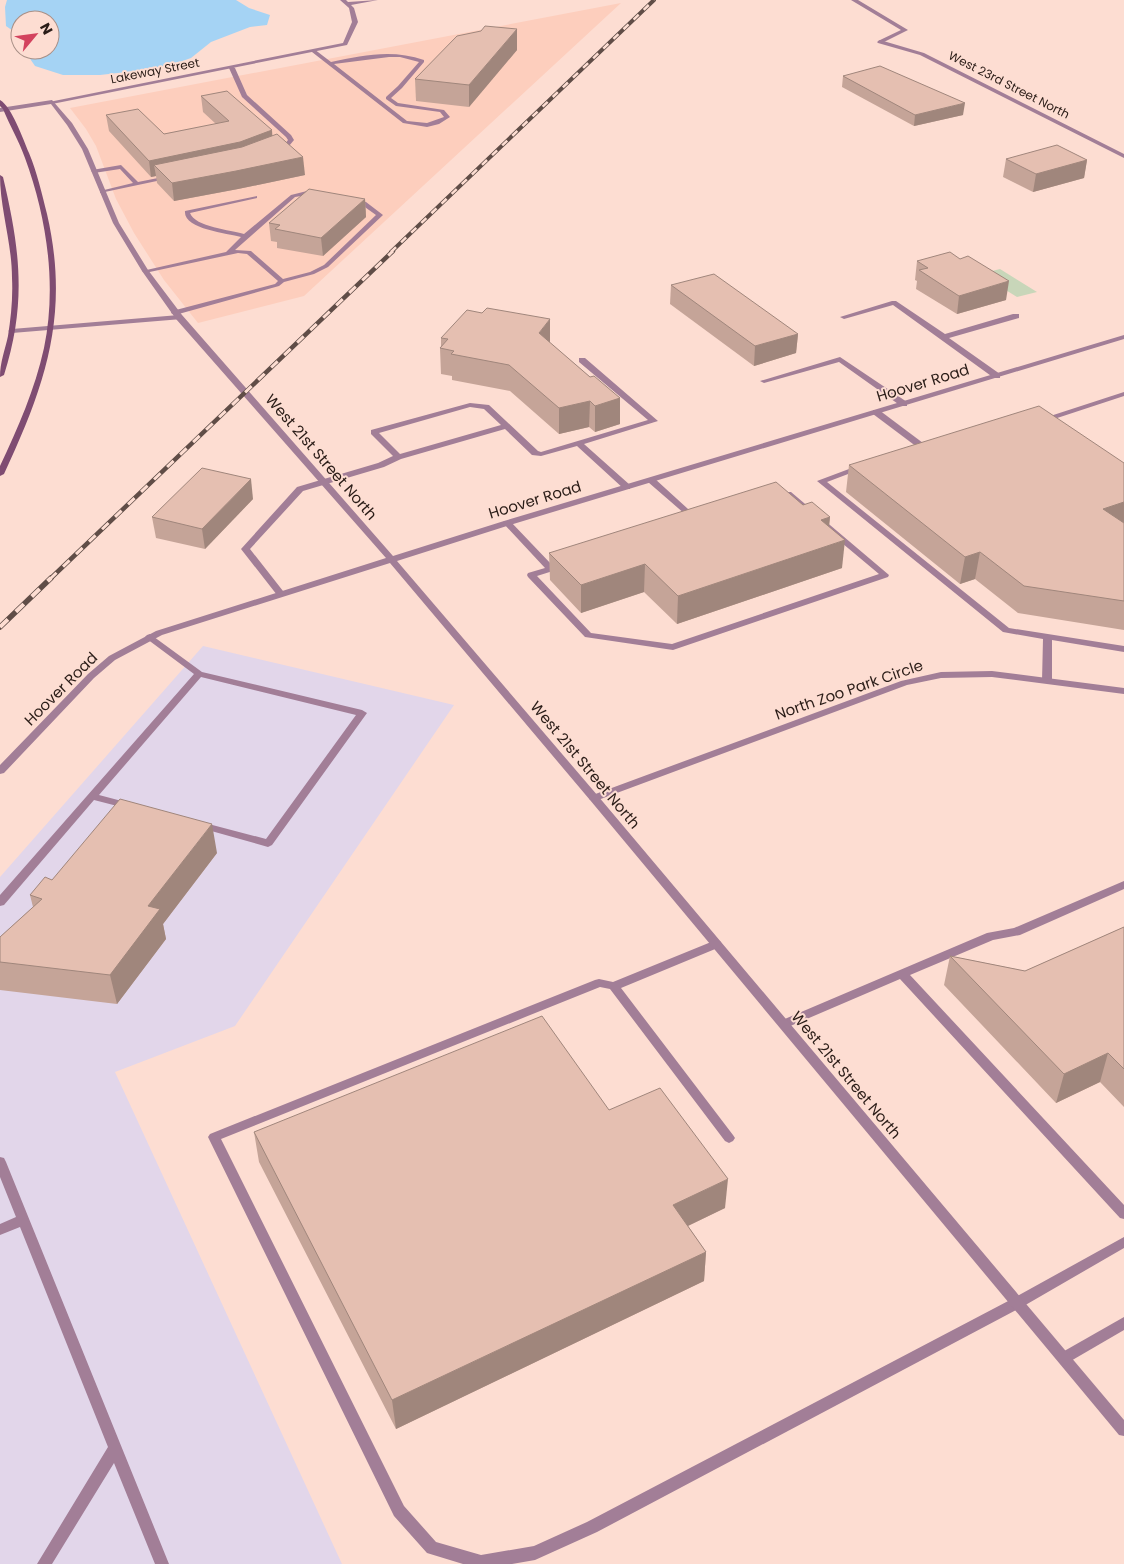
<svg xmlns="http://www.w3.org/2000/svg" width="1124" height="1564" viewBox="0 0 1124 1564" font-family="Poppins,sans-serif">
  <rect width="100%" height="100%" fill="#fdddd2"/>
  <!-- built -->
  <path fill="#fdcebd" d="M621,3L304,296L198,323L164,280L134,233L116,199L96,146L86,129L70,108Z"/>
  <!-- industrial -->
  <path fill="#e2d6ea" d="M203,646L454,705L235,1026L115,1072L342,1564H0V877Z"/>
  <!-- green -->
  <path fill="#c8d6b9" d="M1000,269L1037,292L1017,297L980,274Z"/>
  <!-- water -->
  <path fill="#a5d3f4" d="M7,0H236L249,8L270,15L267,25L250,27L211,42L191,58L174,64L144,70L100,75H63L35,66L24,50H50V20H20V41L16,33L6,26L5,7Z"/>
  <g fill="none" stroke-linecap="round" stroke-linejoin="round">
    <!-- service -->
    <g fill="#a27e97" fill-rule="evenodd">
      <path d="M851,0H858L908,30L882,43H878V41L901,30Z"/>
      <path d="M314,49L331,62C363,55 393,49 424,60V62L402,88L391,98L398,103L444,110L450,117L439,124L427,127L403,123L312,52L311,51ZM389,57H400L419,62L398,86L386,97V99L396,106L440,112L444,117L427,123L407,121L334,64Z"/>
      <path d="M232,66L235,68L247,95L291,135L294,140L289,146L274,150V148L285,144L288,140L286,137L242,97L229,68Z"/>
      <path d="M121,165L138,182L168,176L171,178L100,193V191L133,183L120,169L94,173L91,171L92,170Z"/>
      <path d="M307,191L319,195L316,197L307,195L295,197L235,250L251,251L283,279L310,272L324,265L376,215L362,205L351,202V200L366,202L383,215L328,267L314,274L284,282L279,286L175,315L171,313L172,311L275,284L278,281L247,254L238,253L145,273L142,271L226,252L241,237C227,233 183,229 185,211L257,196V198L190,213C195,227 231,230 244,234L291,195Z"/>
      <path d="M892,301H896L945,334L1013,314H1019V318L949,338L1000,374V378H994L893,305L844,319L840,317Z"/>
      <path d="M840,357L907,402V406H901L839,362L764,383L760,381Z"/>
      <path d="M579,358H585L658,421L584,444L630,485V489H624L577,446L541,456L532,455L505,429L401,459L384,467L303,491L250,549L283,591L284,593L283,595H277L241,549L297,487L378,463L393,456L371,434V430L470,403L489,405L538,451L541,452L648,420L579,362ZM470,407L484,409L501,425L400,454L379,433Z"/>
      <path d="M1124,392V396L1045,422H1039L1038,420Z"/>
      <path d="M873,410H879L927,446V450H921L873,414Z"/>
      <path d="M857,466H860L864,468L827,482L1009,628L1124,646V652L1052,640V681L1050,683H1044L1042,681L1043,639L1003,632L817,481Z"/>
      <path d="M648,478H654L699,519L785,492H791L889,575L888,577L673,650L585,637L528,577L527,575L528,573L545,568L503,523L504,521H510L552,565L693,521L648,482ZM787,497L879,574L672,644L591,633L537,576Z"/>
      <path d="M150,634L202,672L362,710L367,713L272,845L268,847L197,827L196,825L201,822L266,839L356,715L201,677L99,795L133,804L134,806L133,808L129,809L94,800L4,905L0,906V895L194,674L147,639L145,637L147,635Z"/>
      <path d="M1124,881V889L1020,935L993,940L910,975L1124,1205V1219L1120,1218L900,979L788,1027L784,1028L780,1027L778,1024L780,1021L987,933L1014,928Z"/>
      <path d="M716,940L720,941L722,944L720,947L621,988L733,1135L735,1138L733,1141L729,1143L725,1141L610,989L600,987L221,1139L404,1506L436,1542L481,1555L534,1546L587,1522L1012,1299L1124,1237V1248L1022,1307L597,1532L535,1560L512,1564H463L427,1553L394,1516L208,1137L210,1134L595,980L599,979L613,982Z"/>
      <path d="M0,1157L4,1158L6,1162L169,1564H155L114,1463L52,1564H37L108,1447L20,1227L0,1235V1224L16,1217L0,1177Z"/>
      <path d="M1124,1317V1330L1069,1362L1064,1364L1059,1362L1057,1358L1059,1354Z"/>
    </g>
    <!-- minor -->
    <g fill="#a27e97" fill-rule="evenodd">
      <path d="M340,0H346L348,2L378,0L351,5L354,8L358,22L347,45L52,104L49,102L343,43L352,22L349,8Z"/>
      <path d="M880,40L924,53L1124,154V158L920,55L878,43L877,42Z"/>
      <path d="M179,315L183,317L182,319L12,333L8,331L12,329Z"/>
      <path d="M992,671L1124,688V694L992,677L941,678L907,685L598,800H590L589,798L590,796L901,681L941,672Z"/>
    </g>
    <!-- tertiary -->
    <path fill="#a27e97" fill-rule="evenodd" d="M52,100L72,123L88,149L119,223L148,270L182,315L393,556L504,521L1124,335V339L510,525L397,561L598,796L1124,1420V1436L1119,1435L590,800L390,563L162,635L115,660L94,678L4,773L0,774V765L88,674L109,656L156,631L386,558L176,319L142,271L113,223L82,149L67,125L51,104L0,112V108Z"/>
    <!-- secondary -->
    <g fill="#7f4c72" fill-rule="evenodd">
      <path d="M0,100C12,107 23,139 29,153C37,172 42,194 47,214C70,314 46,384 4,474L0,476V466C18,428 35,389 44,348C57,286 47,218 25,158C19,141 10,126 3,109L0,106Z"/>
      <path d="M0,175L3,177C20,249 27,303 4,375L0,377C0,362 5,350 8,336C11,317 13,298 12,278C12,243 0,209 0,175Z"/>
    </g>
    <defs>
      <path id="rail-far2" d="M391,252L654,0"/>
      <path id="rail-far1" d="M50,579L393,251"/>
      <path id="rail" d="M0,627L51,578"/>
    </defs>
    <!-- rail-far2 casing -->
    <use href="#rail-far2" stroke="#604d47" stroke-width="4"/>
    <!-- rail-far1 casing -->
    <use href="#rail-far1" stroke="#604d47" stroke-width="4.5"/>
    <!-- rail casing -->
    <use href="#rail" stroke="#604d47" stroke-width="5.5"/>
    <!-- rail-far2 -->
    <use href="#rail-far2" stroke="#fdddd2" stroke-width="2.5" stroke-dasharray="7" stroke-linecap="butt"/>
    <!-- rail-far1 -->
    <use href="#rail-far1" stroke="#fdddd2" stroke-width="3" stroke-dasharray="9" stroke-linecap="butt"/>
    <!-- rail -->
    <use href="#rail" stroke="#fdddd2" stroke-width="4" stroke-dasharray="11" stroke-linecap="butt"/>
  </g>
  <!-- wall -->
  <g fill="#c5a498">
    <path d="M517,29V50L469,107L416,101L415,79Z"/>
    <path d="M843,76L963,115L914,126L842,87Z"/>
    <path d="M201,96L272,136L305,175L238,189L174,201L157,183L156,176L151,177L109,131L106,115L164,134L216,124L203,112Z"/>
    <path d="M1006,159L1087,160L1084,178L1033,192L1003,177Z"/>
    <path d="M365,199L366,217L323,256L277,248V242L271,241L269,223Z"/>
    <path d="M917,261L1006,300L957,314L916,289L917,281L915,280Z"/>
    <path d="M671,285L798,334L796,353L754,366L670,304Z"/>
    <path d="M441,338L550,343L590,377L620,398V424L595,432L589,427L559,434L510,391L452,380V376L441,374L440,348L441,347Z"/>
    <path d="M1124,463V630L1018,613L975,579L960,584L846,492L849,465Z"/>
    <path d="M253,499L205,549L156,538L152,517Z"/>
    <path d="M803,505L830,517L829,526L842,568L677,624L644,592L581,613L550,580L549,553Z"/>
    <path d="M217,853L163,924L166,939L117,1004L0,990V937L33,907L30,895L52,880Z"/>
    <path d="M1124,927V1107L1100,1082L1056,1103L944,985L950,956L1025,971Z"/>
    <path d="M609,1110L725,1208L688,1226L706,1252L704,1281L396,1429L259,1162L254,1132Z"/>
  </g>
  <!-- shaded-wall -->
  <g fill="#a0867c">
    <path d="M517,29V50L469,107V85Z"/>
    <path d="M965,103L963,115L914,126L915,115Z"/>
    <path d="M272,130L273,146L154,165L156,176L151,177L149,161Z"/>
    <path d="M303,157L305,175L238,189L174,201L172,183Z"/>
    <path d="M1087,160L1084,178L1033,192L1036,174Z"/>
    <path d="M365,199L366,217L323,256L321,238Z"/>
    <path d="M1009,281L1006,300L957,314L959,296Z"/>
    <path d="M550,319V345L539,333Z"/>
    <path d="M798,334L796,353L754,366L755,346Z"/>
    <path d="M620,398V424L595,432V406Z"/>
    <path d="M590,401L589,427L559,434V408Z"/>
    <path d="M251,479L253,499L205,549L202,529Z"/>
    <path d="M1124,502V527L1103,509Z"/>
    <path d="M830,517L827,544L821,520Z"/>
    <path d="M845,540L842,568L677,624L678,596Z"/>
    <path d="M980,552L975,579L960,584L965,557Z"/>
    <path d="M645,564L644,592L581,613V585Z"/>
    <path d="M212,824L217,853L163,924L166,939L117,1004L110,975L148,906Z"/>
    <path d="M1108,1053L1100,1082L1056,1103L1064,1074Z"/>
    <path d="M728,1179L725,1208L671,1234L673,1205Z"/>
    <path d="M706,1252L704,1281L396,1429L392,1400Z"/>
  </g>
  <!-- building -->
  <g fill="#e5bfb1" stroke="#a0867c">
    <path d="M485,26L517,29L469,85L415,79L457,36L481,31Z"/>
    <path d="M880,66L965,103L915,115L843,76Z"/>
    <path d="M227,91L272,130L240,142L149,161L106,115L138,109L164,134L229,121L201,96Z"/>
    <path d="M277,134L303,157L236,171L172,183L154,165L242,147Z"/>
    <path d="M1057,145L1087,160L1036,174L1006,159Z"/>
    <path d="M309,189L365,199L321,238L275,229L280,225L269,223Z"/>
    <path d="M950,252L960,259L968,256L1009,281L959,296L919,270L928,268L917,261Z"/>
    <path d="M714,274L798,334L755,346L671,285Z"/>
    <path d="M487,308L550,319L539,333L590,377L594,376L620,398L595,406L590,401L559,408L509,365L451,354L454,351L440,348L448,339L441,338L467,310L482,313Z"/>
    <path d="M1039,406L1124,463V502L1103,509L1124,523V601L1024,586L980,552L965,557L849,465Z"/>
    <path d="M202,468L251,479L202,529L152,517Z"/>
    <path d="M776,482L803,505L812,502L830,517L821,520L845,540L678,596L645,564L581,585L549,553Z"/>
    <path d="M120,799L212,824L148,906L160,909L110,975L0,962V937L42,899L30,895L45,877L52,880Z"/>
    <path d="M1124,927V1069L1108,1053L1064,1074L950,956L1025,971Z"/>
    <path d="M542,1016L609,1110L660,1088L728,1179L673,1205L706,1252L392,1400L254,1132Z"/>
  </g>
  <g text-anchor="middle" stroke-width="4" stroke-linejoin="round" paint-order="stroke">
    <!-- far-street labels -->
    <g font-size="12" fill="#2a1c17" stroke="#fdddd2">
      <text transform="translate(155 71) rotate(-11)" y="4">Lakeway Street</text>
      <text transform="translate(1009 85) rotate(27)" y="4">West 23rd Street North</text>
    </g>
    <!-- street labels -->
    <g font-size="15" fill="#2a1c17" stroke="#fdddd2">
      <text transform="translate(923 383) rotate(-17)" y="5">Hoover Road</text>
      <text transform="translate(321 457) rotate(49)" y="5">West 21st Street North</text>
      <text transform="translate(535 500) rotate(-17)" y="5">Hoover Road</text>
      <text transform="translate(61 689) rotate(-45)" y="5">Hoover Road</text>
      <text transform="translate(849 690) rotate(-19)" y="5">North Zoo Park Circle</text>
      <text transform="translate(585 765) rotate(50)" y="5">West 21st Street North</text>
      <text transform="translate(846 1075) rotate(50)" y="5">West 21st Street North</text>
    </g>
  </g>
  <!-- north arrow -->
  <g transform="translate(35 35) rotate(61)"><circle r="24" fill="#fdddd2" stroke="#a99087"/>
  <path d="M0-4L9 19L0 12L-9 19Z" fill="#d3435e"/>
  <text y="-8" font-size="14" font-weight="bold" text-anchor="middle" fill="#2a1c17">N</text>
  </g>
</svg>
